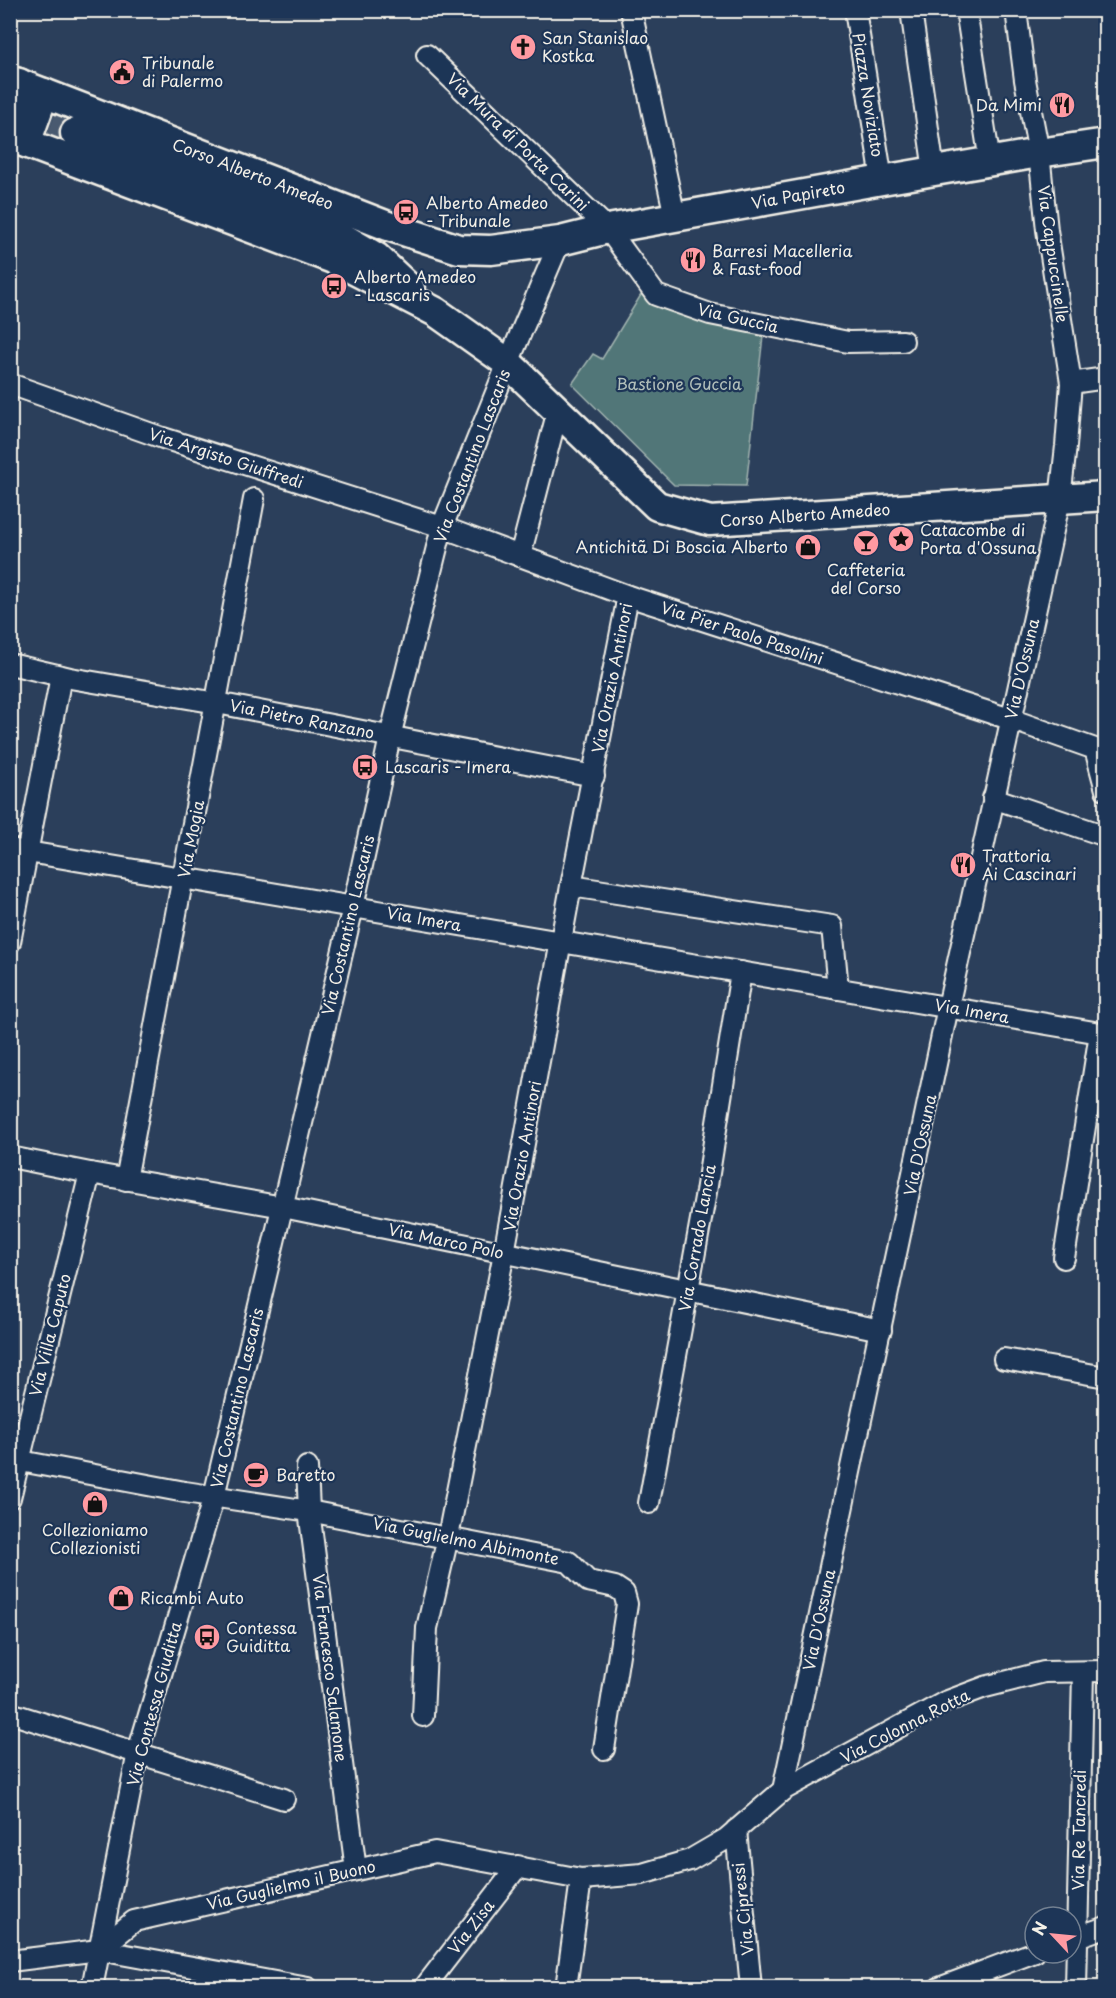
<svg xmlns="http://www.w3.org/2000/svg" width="1116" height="1998" viewBox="0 0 1116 1998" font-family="'Playpen Sans',sans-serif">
  <rect width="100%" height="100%" fill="#2b3f5b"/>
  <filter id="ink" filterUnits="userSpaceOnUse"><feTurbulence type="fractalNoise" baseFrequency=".0167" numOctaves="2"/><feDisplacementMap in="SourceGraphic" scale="12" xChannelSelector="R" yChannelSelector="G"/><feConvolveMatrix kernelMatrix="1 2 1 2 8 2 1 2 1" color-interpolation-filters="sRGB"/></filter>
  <g filter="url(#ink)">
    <!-- green -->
    <path fill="#517678" stroke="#a2b4b0" stroke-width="1.5" d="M644,290L763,336L746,486L674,485L572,384L593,354L602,359Z"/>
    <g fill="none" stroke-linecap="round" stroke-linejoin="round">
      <!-- secondary-tunnel -->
      <path stroke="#495a70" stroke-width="28" stroke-dasharray="28 14" stroke-linecap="butt" d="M12,109L75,133"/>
      <defs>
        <g id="street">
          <path d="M631,10L675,217"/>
          <path d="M855,10L882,180"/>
          <path d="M911,10L934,171"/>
          <path d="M966,10L990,162"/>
          <path d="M427,55L608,229L656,295L710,314L848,342L903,341"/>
          <path d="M1071,383L1106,378"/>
          <path d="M10,384L163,438L442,527L628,596L1010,719L1095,749L1106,790"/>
          <path d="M520,556L558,410"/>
          <path d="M10,664L70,678L217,703L594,776"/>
          <path d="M993,798L1106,836"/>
          <path d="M10,849L1106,1034"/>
          <path d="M571,886L832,926L838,989"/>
          <path d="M10,942L61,676"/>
          <path d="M10,1157L90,1173L283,1207L881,1330"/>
          <path d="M126,1180L254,499"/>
          <path d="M1064,1258L1100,1033"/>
          <path d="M1004,1359L1106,1377"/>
          <path d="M10,1459L185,1492L309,1511L569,1562L588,1581L615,1587L624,1593L627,1604L604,1749"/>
          <path d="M307,1467L309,1511L356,1870"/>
          <path d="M10,1498L90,1173"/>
          <path d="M649,1503L706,1192L741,972"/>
          <path d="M10,1713L284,1799"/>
          <path d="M423,1716L427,1628L448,1537L504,1253L571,886L628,596"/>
          <path d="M783,1790L948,1007L1060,499L1066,446L1071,383L1047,230L1039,153L1025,80L1016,10"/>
          <path d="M736,1830L751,1988"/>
          <path d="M1071,1939L1106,1927"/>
          <path d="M99,1950L308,1988"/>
          <path d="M10,1961L99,1950L134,1921L435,1852L581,1879L642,1874L690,1860L726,1839L783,1790L945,1702L985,1687L1044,1672L1106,1671"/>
          <path d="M92,1988L138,1752L214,1496L353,907L390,737L442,527L508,363L560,241"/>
          <path d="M424,1988L518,1866"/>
          <path d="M566,1988L581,1879"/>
          <path d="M939,1988L1035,1952"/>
          <path d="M1076,1988L1083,1672"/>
        </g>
        <g id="secondary">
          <path d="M10,80L388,226L459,249L491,250L560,241L608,229L882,180L1039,153L1106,143"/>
          <path d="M10,109L19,83"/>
          <path d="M75,133L335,233L376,257L410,289"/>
          <path d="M10,137L333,259L436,312L508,363L657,506L710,521L1106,496"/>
          <path d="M26,143L44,93"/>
        </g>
      </defs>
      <!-- street casing -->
      <use href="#street" stroke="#f4f1e8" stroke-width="24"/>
      <!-- secondary casing -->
      <use href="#secondary" stroke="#f4f1e8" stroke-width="33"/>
      <!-- street -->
      <use href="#street" stroke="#1d3557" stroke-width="20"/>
      <!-- secondary -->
      <use href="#secondary" stroke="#1d3557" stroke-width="28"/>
    </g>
  </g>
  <!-- icons -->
  <defs>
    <symbol id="church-disc" viewBox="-11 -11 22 22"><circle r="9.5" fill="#ff9aa2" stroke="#1d3557"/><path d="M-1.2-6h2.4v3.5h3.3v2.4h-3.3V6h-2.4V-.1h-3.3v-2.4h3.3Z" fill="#111"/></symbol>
    <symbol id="civic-disc" viewBox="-11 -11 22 22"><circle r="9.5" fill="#ff9aa2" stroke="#1d3557"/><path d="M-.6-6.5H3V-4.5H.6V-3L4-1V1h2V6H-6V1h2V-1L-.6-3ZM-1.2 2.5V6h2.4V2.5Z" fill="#111"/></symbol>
    <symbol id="restaurant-disc" viewBox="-11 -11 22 22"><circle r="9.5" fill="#ff9aa2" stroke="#1d3557"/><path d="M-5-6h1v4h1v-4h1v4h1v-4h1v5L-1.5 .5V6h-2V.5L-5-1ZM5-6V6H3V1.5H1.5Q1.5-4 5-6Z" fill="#111"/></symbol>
    <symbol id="bus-disc" viewBox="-11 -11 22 22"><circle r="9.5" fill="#ff9aa2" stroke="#1d3557"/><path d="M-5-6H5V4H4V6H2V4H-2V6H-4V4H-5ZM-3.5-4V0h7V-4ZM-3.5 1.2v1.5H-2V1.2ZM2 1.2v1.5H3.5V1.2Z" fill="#111"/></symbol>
    <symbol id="sight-disc" viewBox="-11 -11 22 22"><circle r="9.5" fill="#ff9aa2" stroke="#1d3557"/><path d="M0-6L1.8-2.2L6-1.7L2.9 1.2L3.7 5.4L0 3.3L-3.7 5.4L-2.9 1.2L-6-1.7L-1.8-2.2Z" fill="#111"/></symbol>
    <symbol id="bar-disc" viewBox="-11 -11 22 22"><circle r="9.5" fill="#ff9aa2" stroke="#1d3557"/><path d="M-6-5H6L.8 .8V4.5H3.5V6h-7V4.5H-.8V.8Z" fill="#111"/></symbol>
    <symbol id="shop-disc" viewBox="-11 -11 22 22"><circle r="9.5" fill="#ff9aa2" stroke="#1d3557"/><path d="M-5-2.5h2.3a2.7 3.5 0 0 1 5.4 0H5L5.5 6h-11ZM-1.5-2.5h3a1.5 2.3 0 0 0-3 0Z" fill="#111"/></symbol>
    <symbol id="cafe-disc" viewBox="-11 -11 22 22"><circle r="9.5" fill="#ff9aa2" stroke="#1d3557"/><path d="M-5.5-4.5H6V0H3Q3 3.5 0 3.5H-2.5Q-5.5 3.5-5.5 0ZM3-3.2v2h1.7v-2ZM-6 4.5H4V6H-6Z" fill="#111"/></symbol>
  </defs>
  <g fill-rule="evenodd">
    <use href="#church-disc" x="508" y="32" width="30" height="30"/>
    <use href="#civic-disc" x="107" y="57" width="30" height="30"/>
    <use href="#restaurant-disc" x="1047" y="90" width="30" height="30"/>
    <use href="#bus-disc" x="391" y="197" width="30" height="30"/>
    <use href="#restaurant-disc" x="678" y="245" width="30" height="30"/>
    <use href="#bus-disc" x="319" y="271" width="30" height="30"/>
    <use href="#sight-disc" x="886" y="524" width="30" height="30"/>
    <use href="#bar-disc" x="851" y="528" width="30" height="30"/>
    <use href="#shop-disc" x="793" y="532" width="30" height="30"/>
    <use href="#bus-disc" x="350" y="752" width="30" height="30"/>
    <use href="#restaurant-disc" x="948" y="850" width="30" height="30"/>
    <use href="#cafe-disc" x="241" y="1460" width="30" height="30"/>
    <use href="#shop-disc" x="80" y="1489" width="30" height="30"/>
    <use href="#shop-disc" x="106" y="1583" width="30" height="30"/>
    <use href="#bus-disc" x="192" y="1622" width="30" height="30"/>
  </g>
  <g text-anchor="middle" stroke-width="4.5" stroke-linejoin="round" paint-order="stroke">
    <!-- poi labels -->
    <g font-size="16" fill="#f4f1e8" stroke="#1d3557" text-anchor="start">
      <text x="542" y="44">San Stanislao<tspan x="542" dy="18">Kostka</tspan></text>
      <text x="142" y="69">Tribunale<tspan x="142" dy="18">di Palermo</tspan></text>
      <text x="1042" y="111" text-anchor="end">Da Mimi</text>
      <text x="426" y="209">Alberto Amedeo<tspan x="426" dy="18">- Tribunale</tspan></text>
      <text x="712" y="257">Barresi Macelleria<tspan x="712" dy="18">&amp; Fast-food</tspan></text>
      <text x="354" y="283">Alberto Amedeo<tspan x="354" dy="18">- Lascaris</tspan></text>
      <text x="920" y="536">Catacombe di<tspan x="920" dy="18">Porta d'Ossuna</tspan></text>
      <text x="788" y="553" text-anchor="end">Antichitã Di Boscia Alberto</text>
      <text x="866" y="576" text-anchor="middle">Caffeteria<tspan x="866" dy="18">del Corso</tspan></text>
      <text x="385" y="773">Lascaris - Imera</text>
      <text x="982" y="862">Trattoria<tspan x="982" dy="18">Ai Cascinari</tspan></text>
      <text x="276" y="1481">Baretto</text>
      <text x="95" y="1536" text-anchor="middle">Collezioniamo<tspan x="95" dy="18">Collezionisti</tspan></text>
      <text x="140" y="1604">Ricambi Auto</text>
      <text x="226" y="1634">Contessa<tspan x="226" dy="18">Guiditta</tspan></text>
    </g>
    <!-- street labels -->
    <g font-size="16" fill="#f4f1e8" stroke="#1d3557">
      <text transform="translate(868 95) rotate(81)" y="6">Piazza Noviziato</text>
      <text transform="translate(518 142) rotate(44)" y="6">Via Mura di Porta Carini</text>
      <text transform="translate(253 174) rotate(21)" y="6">Corso Alberto Amedeo</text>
      <text transform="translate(798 195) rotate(-10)" y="6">Via Papireto</text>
      <text transform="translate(1053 254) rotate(82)" y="6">Via Cappuccinelle</text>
      <text transform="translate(738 318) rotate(13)" y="6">Via Guccia</text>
      <text transform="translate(472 456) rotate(-69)" y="6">Via Costantino Lascaris</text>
      <text transform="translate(226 458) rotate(18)" y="6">Via Argisto Giuffredi</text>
      <text transform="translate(805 515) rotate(-4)" y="6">Corso Alberto Amedeo</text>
      <text transform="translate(742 633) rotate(18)" y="6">Via Pier Paolo Pasolini</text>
      <text transform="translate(1022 669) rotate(-77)" y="6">Via D'Ossuna</text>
      <text transform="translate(612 678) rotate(-79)" y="6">Via Orazio Antinori</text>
      <text transform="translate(302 719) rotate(11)" y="6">Via Pietro Ranzano</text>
      <text transform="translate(191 839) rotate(-79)" y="6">Via Mogia</text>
      <text transform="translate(424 919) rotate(10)" y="6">Via Imera</text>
      <text transform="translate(348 925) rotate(-77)" y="6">Via Costantino Lascaris</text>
      <text transform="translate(972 1011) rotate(10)" y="6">Via Imera</text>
      <text transform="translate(920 1145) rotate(-78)" y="6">Via D'Ossuna</text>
      <text transform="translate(522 1156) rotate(-80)" y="6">Via Orazio Antinori</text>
      <text transform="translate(697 1238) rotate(-80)" y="6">Via Corrado Lancia</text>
      <text transform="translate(446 1241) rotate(12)" y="6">Via Marco Polo</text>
      <text transform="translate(50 1335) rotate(-76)" y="6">Via Villa Caputo</text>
      <text transform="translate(237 1398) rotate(-77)" y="6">Via Costantino Lascaris</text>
      <text transform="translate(466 1541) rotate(11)" y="6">Via Guglielmo Albimonte</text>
      <text transform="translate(819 1620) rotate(-78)" y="6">Via D'Ossuna</text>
      <text transform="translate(330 1668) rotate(83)" y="6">Via Francesco Salamone</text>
      <text transform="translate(154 1704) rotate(-75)" y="6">Via Contessa Giuditta</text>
      <text transform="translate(905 1726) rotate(-27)" y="6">Via Colonna Rotta</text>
      <text transform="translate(1079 1830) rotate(-89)" y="6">Via Re Tancredi</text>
      <text transform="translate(291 1885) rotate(-13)" y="6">Via Guglielmo il Buono</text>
      <text transform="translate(743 1909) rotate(-96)" y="6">Via Cipressi</text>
      <text transform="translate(471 1927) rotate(-52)" y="6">Via Zisa</text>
    </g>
    <!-- park labels -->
    <g font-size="16" fill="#b3c0bb" stroke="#1d3557">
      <text x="679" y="390">Bastione Guccia</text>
    </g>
  </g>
  <!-- margin -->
  <rect width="1116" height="1998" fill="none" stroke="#1d3557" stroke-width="36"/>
  <rect x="18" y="18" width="1080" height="1962" fill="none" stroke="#f4f1e8" stroke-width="2" filter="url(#ink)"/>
  <!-- north arrow -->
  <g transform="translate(1053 1935) rotate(296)"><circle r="28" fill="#1d3557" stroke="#738091" stroke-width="1.5"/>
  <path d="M0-4.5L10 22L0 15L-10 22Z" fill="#ff9aa2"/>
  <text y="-9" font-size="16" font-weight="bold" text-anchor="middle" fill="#f4f1e8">N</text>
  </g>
</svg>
